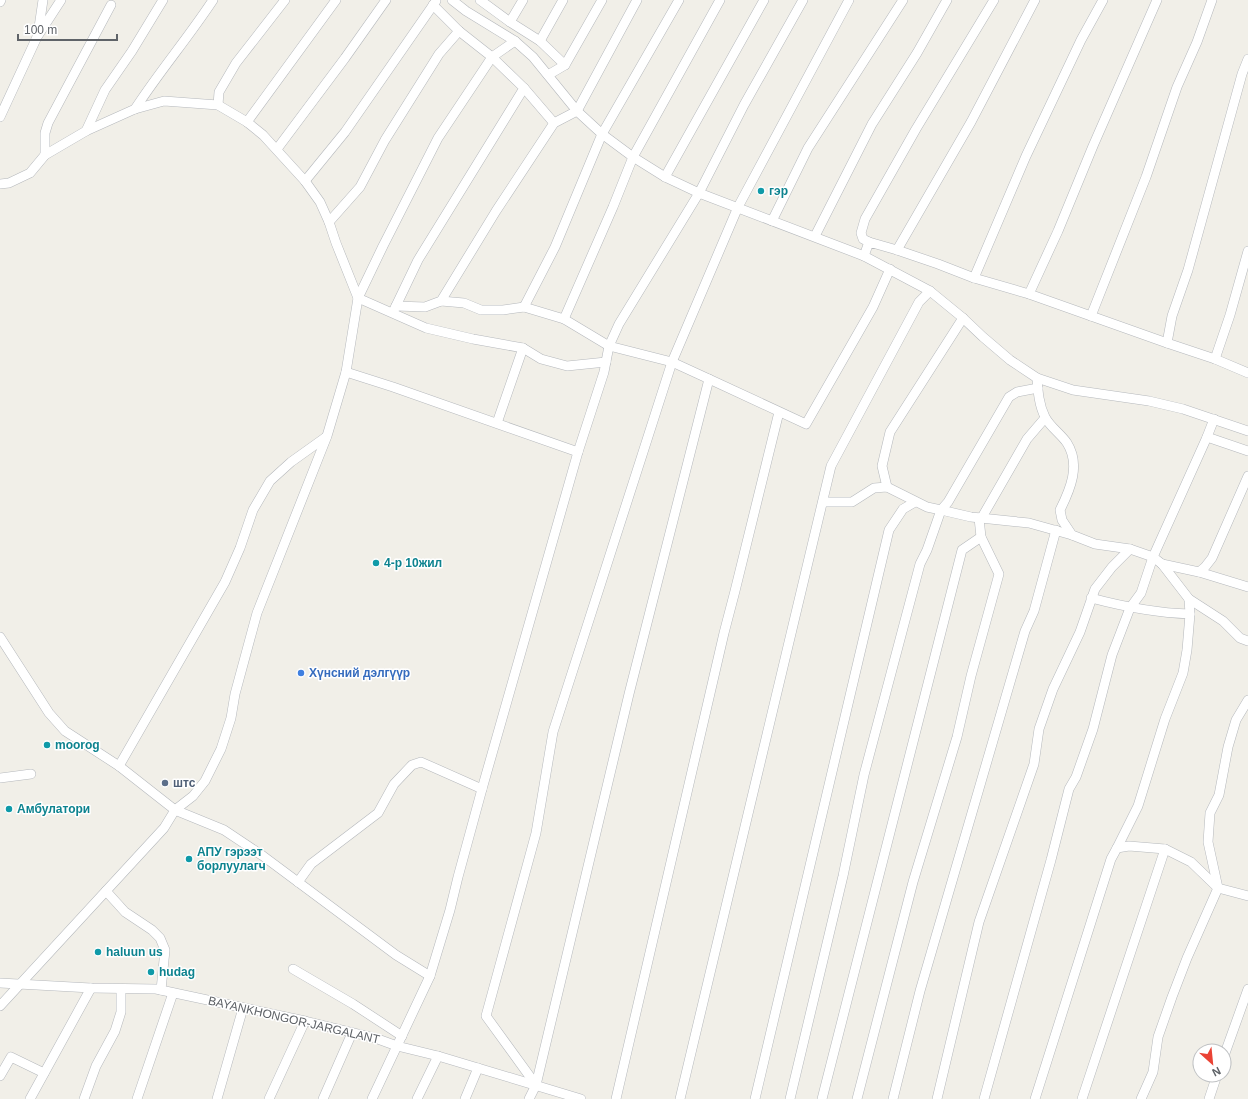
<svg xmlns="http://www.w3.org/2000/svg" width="1248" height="1099" viewBox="0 0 1248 1099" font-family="Helvetica,sans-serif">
  <rect width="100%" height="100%" fill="#f1efe8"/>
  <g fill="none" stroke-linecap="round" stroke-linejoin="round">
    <defs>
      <g id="minor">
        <path d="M452,0L466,11L515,41L533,57L577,111L602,134L633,157L665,177L699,193L864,256L930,291L963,318L983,337L1010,360L1037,378L1073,390L1149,401L1183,409L1248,431"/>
        <path d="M480,0L510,22L540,41L565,65"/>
        <path d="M0,2L1,0"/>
        <path d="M510,22L523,0"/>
        <path d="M38,34L43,0"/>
        <path d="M540,41L563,0"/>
        <path d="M548,75L565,65L602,0"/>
        <path d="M524,88L554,123"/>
        <path d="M218,105L219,92L236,63L285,0"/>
        <path d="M135,109C159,72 188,38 213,0"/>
        <path d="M0,117L37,37L61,0"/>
        <path d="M247,122L336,0"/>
        <path d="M86,131L105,90L132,51L163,0"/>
        <path d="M277,149L345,58L386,0"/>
        <path d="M45,155V133L48,123L111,5"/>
        <path d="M665,177L764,0"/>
        <path d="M305,181L345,132L436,1"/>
        <path d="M0,184L9,183L30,173L45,155L86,131L135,109L164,101L218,105L247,122L263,135L305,181L320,202L329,222L336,243L358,298L426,328L473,339L523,348L541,359L567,366L606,362"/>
        <path d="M772,221L808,148L903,0"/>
        <path d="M329,222L360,187L385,140L439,54L459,31"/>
        <path d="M815,236L872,124L917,53L947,0"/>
        <path d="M869,242L863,239L861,233L865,219L916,129L994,0"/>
        <path d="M897,250L971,122L1035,0"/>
        <path d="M864,256L869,242L897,250L938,264L974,278L1029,294L1167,343L1215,359L1248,373"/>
        <path d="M974,278L1026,156L1081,40L1103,0"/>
        <path d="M1029,294L1058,231L1093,146L1157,0"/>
        <path d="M441,301L464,303L481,310H503L524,307L564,319L613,207L633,157L720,0"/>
        <path d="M396,306L425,307L441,301L496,211L554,123L577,111L637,0"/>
        <path d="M524,307L555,247L602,134L679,0"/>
        <path d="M394,310L418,260L524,88L492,57L459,31L433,5"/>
        <path d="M1091,316L1146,177L1177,87L1197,42L1212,0"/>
        <path d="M1167,343L1172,316L1188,270L1242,74L1248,59"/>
        <path d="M1215,359L1230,315L1248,251"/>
        <path d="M346,372L393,387L578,452"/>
        <path d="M1037,378C1038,392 1039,405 1045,417C1050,427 1061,434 1067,443C1081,465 1070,490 1060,510L1062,520L1072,535L1095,544L1130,549L1153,557L1162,564L1189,599L1223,621L1240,638L1248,641"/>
        <path d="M709,379L806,424L873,307L890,269"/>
        <path d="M497,423L523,348"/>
        <path d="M1207,437L1248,451"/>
        <path d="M887,487L882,466L890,432L963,318"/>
        <path d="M823,502H852L874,488L887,487L927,507L941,510L948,502L1009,397L1017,392L1038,388"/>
        <path d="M981,519L1027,439L1045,418"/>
        <path d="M1162,564L1199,572L1205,567L1212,558L1248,476"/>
        <path d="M1199,572L1248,587"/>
        <path d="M1091,598C1125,607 1155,613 1190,614"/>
        <path d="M0,637L49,713L65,731L119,766L175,810L164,828L0,1006"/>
        <path d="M119,766L225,582L240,548L253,510L270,481L291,462L326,437"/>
        <path d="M0,778L31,774"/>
        <path d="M175,810L193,796L205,781L221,749L231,718L235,694L257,613L327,436L346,372L358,298L383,246L438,138L492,57L515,41"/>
        <path d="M175,810L224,830L263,856L396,955L430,976"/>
        <path d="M1117,848L1138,806L1165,719L1183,673L1187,650L1190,614L1189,599"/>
        <path d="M298,882L311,864L378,813L394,784L412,765L421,762L482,789"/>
        <path d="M106,891L125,912L152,930L160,938L165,950L161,990"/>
        <path d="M293,969L353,1004L402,1036"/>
        <path d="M0,983L91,988L156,989L305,1021L375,1038L397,1046L438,1056L581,1099"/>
        <path d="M1224,1056L1248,989"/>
        <path d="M0,1076L11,1057L44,1073"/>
        <path d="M536,1085L486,1016L536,833L553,732L672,362L738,207L849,0"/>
        <path d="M30,1099L91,988"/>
        <path d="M84,1099L96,1066L115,1031L121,1012V989"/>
        <path d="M137,1099L173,993"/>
        <path d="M217,1099L243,1008"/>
        <path d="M269,1099L305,1021"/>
        <path d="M323,1099L352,1033"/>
        <path d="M372,1099L430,976L450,910L458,877L482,789L578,452L604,372L609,346L619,324L699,193L744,105L803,0"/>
        <path d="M417,1099L438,1056"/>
        <path d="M465,1099L478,1068"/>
        <path d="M529,1099L536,1085L629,694L709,379L672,362L609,346L564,319"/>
        <path d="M616,1099L724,633L735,591L779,412"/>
        <path d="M680,1099L831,466L919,302L930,291"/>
        <path d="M755,1099L889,530L903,509L915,502"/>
        <path d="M790,1099L843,876L864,775L920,564L927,550L941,510L971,517L1029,523L1072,535"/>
        <path d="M822,1099L962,550L981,537"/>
        <path d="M857,1099L913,882L957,737L971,676L999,574L981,537L979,518"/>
        <path d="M893,1099L920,991L1025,631L1034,611L1056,530"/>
        <path d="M937,1099L979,922L1034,764L1039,729L1053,689L1080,632L1095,589L1112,567L1130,549"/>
        <path d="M984,1099L1051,860L1069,789L1076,777L1093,729L1112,655L1130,608L1141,593L1153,557L1207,437L1214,419"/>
        <path d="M1035,1099L1111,859L1117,848L1129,846L1165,849L1191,862L1218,888L1248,896"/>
        <path d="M1082,1099L1165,849"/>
        <path d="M1141,1099L1153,1072L1158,1037L1172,997L1187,958L1218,888L1208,842L1210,813L1219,795L1228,747L1236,720L1248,700"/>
        <path d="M1209,1099L1217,1075"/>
      </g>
    </defs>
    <!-- minor casing -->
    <use href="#minor" stroke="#b5b8bc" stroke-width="10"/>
    <!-- minor -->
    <use href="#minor" stroke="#fff" stroke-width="9"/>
  </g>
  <!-- markers -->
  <g fill="#0f9aa8" stroke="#fff" stroke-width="1.5">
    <circle cx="761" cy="191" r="4"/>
    <circle cx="376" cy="563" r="4"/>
    <circle cx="47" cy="745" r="4"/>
    <circle cx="9" cy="809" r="4"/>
    <circle cx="189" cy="859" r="4"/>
    <circle cx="98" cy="952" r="4"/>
    <circle cx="151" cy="972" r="4"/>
  </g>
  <circle fill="#3f7fe0" stroke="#fff" stroke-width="1.5" cx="301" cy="673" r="4"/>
  <circle fill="#5c6f8a" stroke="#fff" stroke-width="1.5" cx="165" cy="783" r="4"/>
  <g text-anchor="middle" stroke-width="3" stroke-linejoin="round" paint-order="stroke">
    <!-- culture labels -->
    <g font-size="12" font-weight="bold" fill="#0d838f" stroke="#fff" text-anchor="start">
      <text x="769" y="195">гэр</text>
      <text x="384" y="567">4-р 10жил</text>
      <text x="55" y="749">moorog</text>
      <text x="17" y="813">Амбулатори</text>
      <text x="197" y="856">АПУ гэрээт<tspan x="197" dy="14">борлуулагч</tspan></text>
      <text x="106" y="956">haluun us</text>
      <text x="159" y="976">hudag</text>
    </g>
    <!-- shop labels -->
    <g font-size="12" font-weight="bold" fill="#366cbe" stroke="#fff" text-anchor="start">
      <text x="309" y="677">Хүнсний дэлгүүр</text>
    </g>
    <!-- service labels -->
    <g font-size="12" font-weight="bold" fill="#4e5e75" stroke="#fff" text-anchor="start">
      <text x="173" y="787">штс</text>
    </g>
    <!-- street labels -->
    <g font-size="12" fill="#5f6368" stroke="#fff">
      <text transform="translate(294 1020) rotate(13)" y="4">BAYANKHONGOR-JARGALANT</text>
    </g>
  </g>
  <!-- north arrow -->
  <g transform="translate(1212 1063) rotate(153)"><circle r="19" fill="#ffffff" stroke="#bfc1c3"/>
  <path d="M0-3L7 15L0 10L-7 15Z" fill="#ea4335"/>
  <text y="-6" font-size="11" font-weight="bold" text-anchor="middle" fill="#5f6368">N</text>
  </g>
  <!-- scale -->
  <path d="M18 34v6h99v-6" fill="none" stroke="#5f6368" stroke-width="2"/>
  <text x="24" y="34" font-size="12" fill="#5f6368" stroke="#ffffff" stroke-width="3" paint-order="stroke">100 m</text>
</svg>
